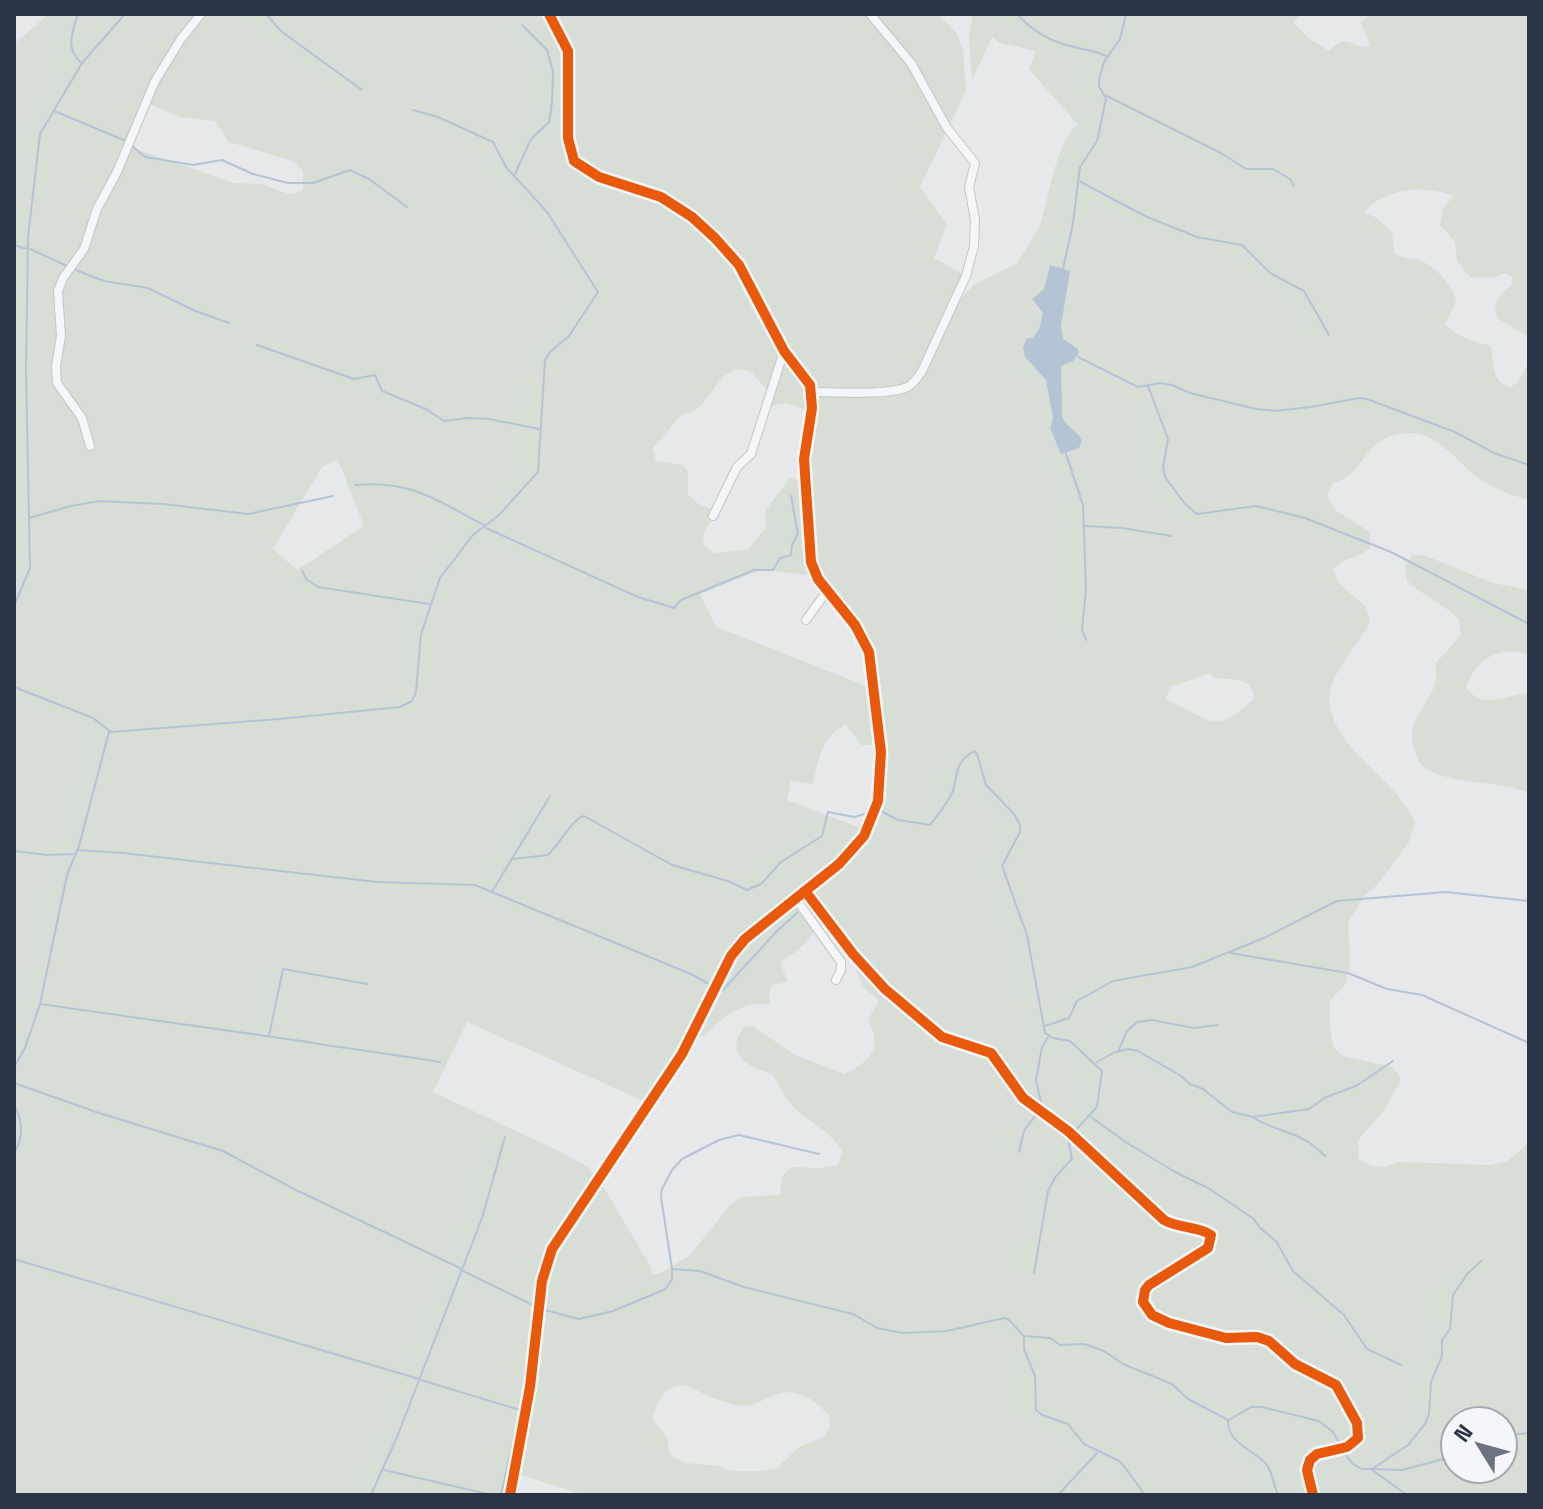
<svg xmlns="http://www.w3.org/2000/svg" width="1543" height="1509" viewBox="0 0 1543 1509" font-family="'Space Grotesk',sans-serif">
  <rect width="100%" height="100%" fill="#e6e8ea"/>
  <!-- green -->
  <g fill="#d6ded6" fill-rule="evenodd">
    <path d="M49,14H543L559,41L564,57L562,138L567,160L585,178L661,203L692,225L727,259L767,335L779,354L807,386L805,410L787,403L769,406L768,391L750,371L735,369L723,377L702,404L694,411L681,415L653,448L656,461L683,465L688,472V494L697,503L715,511L703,535L704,546L715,553L747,550L766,528L765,511L790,478L801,481L805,559L811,575L761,570L700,594L716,627L869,687L876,745H861L846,725C821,736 819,759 813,784L791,781L787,800L863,829C831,876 779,898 741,939C712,969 703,1010 684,1046C674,1066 658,1084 646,1102L467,1022L433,1092L565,1154L588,1167L595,1176L543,1260L524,1403L505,1495H14V44ZM147,103L180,117L215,121L229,142L293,161L303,171V189L296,193L289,194L261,184L234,183L127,146ZM338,460L364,526L297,570L273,549L322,467Z"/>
    <path d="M553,14H937L956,32L963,51L966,91L920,187L947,224L934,258L963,274L954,305L975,284L1017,263L1040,226L1054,170L1063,144L1072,130L1078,125L1029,69L1036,51L1000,43L992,37L972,80L969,34L973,14H1301L1293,22L1307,37L1329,51C1348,30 1353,51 1370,46L1361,22L1372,14H1529V337L1497,318C1492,301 1500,295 1512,285V277L1505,273L1492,278L1470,277L1457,261L1455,242L1440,225L1443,208L1454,196C1425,185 1384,187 1364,213L1375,217L1392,232L1394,253C1403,259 1410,258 1419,260C1434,265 1455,287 1456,302L1445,324C1457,338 1474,341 1491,346C1494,363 1491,382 1510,387L1517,383L1529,362V500C1514,496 1497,490 1483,481C1452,462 1436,420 1388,437C1364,446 1361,476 1333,483L1327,495L1335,510L1370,532V548C1357,559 1345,556 1333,570C1335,574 1336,579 1339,582C1350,598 1373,602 1369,625C1358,642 1344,659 1335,677C1312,723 1367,762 1393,790C1401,800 1408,810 1415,821L1409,842L1378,884L1364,896L1348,923L1350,963L1346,983L1330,1001V1028L1333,1046L1342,1056L1390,1066L1398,1073L1401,1080L1383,1112L1358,1140L1359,1159L1371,1166L1384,1167L1399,1162L1490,1165L1508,1161L1529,1142V1495H584L518,1474L532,1405L551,1263L601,1183L651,1267L652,1275L661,1273L689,1256L731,1204L741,1197L780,1195L782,1176L792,1167L821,1168L838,1165L842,1151C830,1129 805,1122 789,1102C782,1094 779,1083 772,1074C750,1067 723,1055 744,1027L753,1026L793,1054L844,1074C871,1062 883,1048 868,1020L879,1000L864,988L853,964L820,922C810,940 799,951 780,962L788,982L772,985L769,992L770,1005C744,999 722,1018 704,1036H698C711,1005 723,970 746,945C779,909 826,888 858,851C894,808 885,749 879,698C877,678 876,657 869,638C858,607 825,589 814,558L808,454L816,383L786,348L734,253L664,195L589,171L574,156L571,138L572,56L567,38ZM1210,673L1214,678C1232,680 1253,676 1254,699C1229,720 1220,730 1190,711C1182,706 1173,705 1166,698L1170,687ZM684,1385C704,1393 722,1404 744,1406C752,1406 760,1401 768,1398C794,1385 809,1396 829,1415L830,1426L825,1436L799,1447L777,1468L762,1471H731L718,1466L686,1463L674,1458L668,1450V1439L652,1418C659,1400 663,1386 684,1385ZM1455,1421H1503V1469H1455Z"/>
    <path d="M1413,555L1426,556L1493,583L1529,590V654C1498,646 1478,657 1466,687C1481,711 1506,695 1529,693V793C1502,780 1433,785 1419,761C1394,714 1445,703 1435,664L1461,635L1459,619C1443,604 1424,596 1407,581L1405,566Z"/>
  </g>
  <!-- water -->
  <path fill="#b4c4d5" d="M1050,265L1070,271L1061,326L1063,339L1078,349L1079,353L1073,361L1061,366L1062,416C1066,428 1078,430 1082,441L1079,448L1061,454L1050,428L1053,418L1046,380L1025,357L1023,347L1027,338H1033L1040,327L1043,313L1032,299L1044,289Z"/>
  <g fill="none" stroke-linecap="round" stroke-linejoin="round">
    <!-- stream -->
    <g stroke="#b4c4d5" stroke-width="2">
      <path d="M78,14C72,33 65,47 81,63"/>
      <path d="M266,14L282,32L362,90"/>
      <path d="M1017,14C1033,32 1051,42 1074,47C1086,50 1095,50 1106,56"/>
      <path d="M1105,95L1221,153L1246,169H1273L1290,179L1294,186"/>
      <path d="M54,111L126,141"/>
      <path d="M131,145L145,157L193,165L222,160L253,174L288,183H313L350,170L369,179L407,207"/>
      <path d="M515,174L531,139L549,122L552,102L553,72L547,50L522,25"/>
      <path d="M1079,181L1145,216L1197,237L1242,245L1270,273L1304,291L1329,335"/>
      <path d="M14,245L27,249"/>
      <path d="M30,249L67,266"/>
      <path d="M73,269L104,281L148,288L193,310L229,323"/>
      <path d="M1063,269L1073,223L1080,167L1097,141L1106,99L1099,86V80L1104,62L1120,39L1126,14"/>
      <path d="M257,345L354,379L375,375L382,391L426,409L444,421L468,418L489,419L539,429"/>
      <path d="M1078,357L1138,387L1160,383L1172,385L1190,393L1256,409L1276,411L1310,407L1359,398L1367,399L1455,432L1494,453L1529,465"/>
      <path d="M1148,386L1168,439L1163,467L1165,477L1185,504L1197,514L1256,506L1305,518L1391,552L1529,624"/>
      <path d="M1065,451L1083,505L1086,590L1082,630L1086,640"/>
      <path d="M355,485C412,480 436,500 484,525"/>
      <path d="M29,518L71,506L99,501L163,504L248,514L333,496"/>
      <path d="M1085,526L1122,528L1171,536"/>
      <path d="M486,528L638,597L674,608L681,600L754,570H773L780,558L791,555L792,545L798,534L791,496"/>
      <path d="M302,571L307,580L318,587L429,604"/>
      <path d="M14,606L30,568L26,370L28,237L40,134L82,63L125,14"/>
      <path d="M14,687L93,718L111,732L279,719L400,707L412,701L416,692L421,634L440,578L473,535L499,515L538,472L545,360L550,352L569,336L598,292L547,212L506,167L493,142L438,117L413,110"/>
      <path d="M879,810L898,820L930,825C937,816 945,806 950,797C960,781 950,765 974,751L977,754L986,785L1014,814L1020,825V832L1002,866L1027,935L1045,1033L1053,1038L1070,1041L1102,1071L1097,1107L1075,1131"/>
      <path d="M77,850L123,853L377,882L475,885L691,974L711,985"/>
      <path d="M14,851L47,855L73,854"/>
      <path d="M513,859L548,855C559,845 573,818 584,816L672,865L728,881L747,890L761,884L781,862L822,836L828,812L854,817L868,813"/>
      <path d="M493,890L550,796"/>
      <path d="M1230,953L1348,973L1387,989L1422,995L1529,1043"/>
      <path d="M717,988L722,991L777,931L797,913"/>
      <path d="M40,1004L301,1041C347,1049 393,1054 440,1062"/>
      <path d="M1045,1026L1069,1018L1077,1001L1113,981L1192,967L1264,938L1337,901L1446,892L1529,901"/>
      <path d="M269,1036L283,969L367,984"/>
      <path d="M1118,1052L1127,1031L1137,1022L1152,1020L1194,1028L1218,1025"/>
      <path d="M1097,1062L1115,1052L1128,1049L1138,1051L1181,1076L1190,1084L1203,1089L1232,1112L1253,1117L1309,1109L1326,1097L1356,1086L1393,1061"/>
      <path d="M14,1067L25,1048L40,1004L67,875L79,846L109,732"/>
      <path d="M14,1083L99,1113L223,1151L296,1190L460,1268"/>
      <path d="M14,1105C23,1121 24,1137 14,1153"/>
      <path d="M1042,1107L1036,1080L1042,1047L1048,1037"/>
      <path d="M1091,1117L1127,1143L1175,1172L1208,1188L1254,1219L1260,1228L1276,1241L1293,1271L1344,1315L1367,1349L1401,1365"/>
      <path d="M1254,1118C1282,1135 1298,1129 1325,1156"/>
      <path d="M1019,1152L1024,1131L1038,1112"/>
      <path d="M14,1259L419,1379"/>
      <path d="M672,1269L700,1271L744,1287L853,1314L877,1328L903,1333L947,1331L1004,1318L1009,1320L1024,1336L1050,1338L1060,1345L1084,1344L1104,1351L1123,1364L1172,1384L1188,1399L1228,1420"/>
      <path d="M461,1270L535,1306"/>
      <path d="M1034,1273L1048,1191L1056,1176L1072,1159L1069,1143L1072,1137"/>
      <path d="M541,1309L579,1319L613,1311L666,1289L672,1279V1269L661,1197L662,1189L672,1170L682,1159L719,1140L739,1135L819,1154"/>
      <path d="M1024,1336V1349L1035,1376L1036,1410L1042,1415L1068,1424L1084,1444L1121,1462L1145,1495"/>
      <path d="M421,1380L520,1410L501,1495"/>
      <path d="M1229,1420L1251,1407H1262L1319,1421L1333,1432L1342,1447"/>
      <path d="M1228,1421C1228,1444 1253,1449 1266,1464C1272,1471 1274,1486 1278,1495"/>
      <path d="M1503,1436L1529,1433"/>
      <path d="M1344,1453L1353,1464L1362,1469H1372L1408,1445L1425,1424L1429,1414L1431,1382L1442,1356V1340L1450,1329L1453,1295L1468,1273L1481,1261"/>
      <path d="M1373,1469L1402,1470L1455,1456"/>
      <path d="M384,1470L492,1495"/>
      <path d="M1372,1470L1407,1495"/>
      <path d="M371,1495L397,1437L482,1218L505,1137"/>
      <path d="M1058,1495L1097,1453"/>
    </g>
    <defs>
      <g id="minor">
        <path d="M812,392C833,392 893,396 909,386C915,382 918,377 922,371L966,276L974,246L975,220L969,187L975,163L947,128L911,63L870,14"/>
        <path d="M90,446L82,418L57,383L56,366L61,336L58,291L63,278L84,249L97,209L117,172L155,81L181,39L201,14"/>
        <path d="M713,516L737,467L751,454L784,351"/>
        <path d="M806,620L827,591"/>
        <path d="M805,891L853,954L885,989L942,1037L991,1053L1023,1098L1068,1131L1164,1220C1180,1229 1198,1226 1211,1235L1208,1248L1149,1285L1145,1290L1143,1302L1152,1315L1169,1323L1226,1338L1257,1337L1269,1341L1295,1364L1336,1385L1357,1423L1358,1438L1347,1447L1317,1454L1310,1460L1307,1470L1313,1495"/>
        <path d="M796,899L841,962V970L836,980"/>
        <path d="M510,1495L530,1387L542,1281L552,1249L682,1054L731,956L745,939L839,864L864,836L878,801L881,752L869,652L855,625L818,579L811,562L804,459L812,408L810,385L784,351L739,265L715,238L692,217L661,197L599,177L574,161L568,138V51L549,14"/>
      </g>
    </defs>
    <!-- minor casing -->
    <use href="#minor" stroke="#c4c6c8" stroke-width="10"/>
    <!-- minor -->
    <use href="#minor" stroke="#f5f6f7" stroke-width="8"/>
    <defs>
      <g id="cycleway">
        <path d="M805,891L853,954L885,989L942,1037L991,1053L1023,1098L1068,1131L1164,1220C1180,1229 1198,1226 1211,1235L1208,1248L1149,1285L1145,1290L1143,1302L1152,1315L1169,1323L1226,1338L1257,1337L1269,1341L1295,1364L1336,1385L1357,1423L1358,1438L1347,1447L1317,1454L1310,1460L1307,1470L1313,1495"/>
        <path d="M510,1495L530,1387L542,1281L552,1249L682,1054L731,956L745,939L839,864L864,836L878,801L881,752L869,652L855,625L818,579L811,562L804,459L812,408L810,385L784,351L739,265L715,238L692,217L661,197L599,177L574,161L568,138V51L549,14"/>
      </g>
    </defs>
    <!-- cycleway casing -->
    <use href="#cycleway" stroke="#f4f6f9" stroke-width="15"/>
    <!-- cycleway -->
    <use href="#cycleway" stroke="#e8590c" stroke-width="10"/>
  </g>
  <!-- border -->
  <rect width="1543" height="1509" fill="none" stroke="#2b3445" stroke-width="32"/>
  <!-- north arrow -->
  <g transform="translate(1479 1445) rotate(307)"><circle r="38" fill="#f4f6f9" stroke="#a4a8b1" stroke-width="2"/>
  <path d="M0-6L14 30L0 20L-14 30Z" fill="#6c737f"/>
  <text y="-12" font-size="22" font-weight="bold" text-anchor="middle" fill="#2b3445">N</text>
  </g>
</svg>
